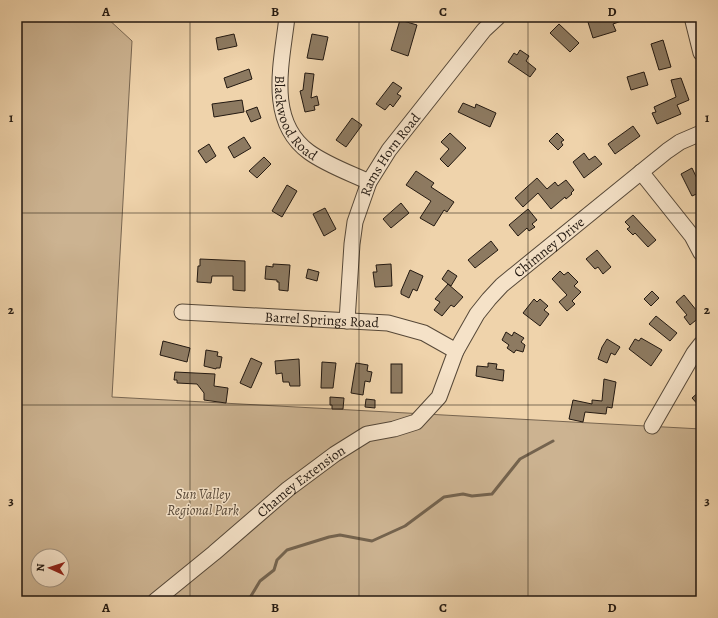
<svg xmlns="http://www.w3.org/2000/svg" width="718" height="618" viewBox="0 0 718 618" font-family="Alegreya,serif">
  <rect width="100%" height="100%" fill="#efd3ab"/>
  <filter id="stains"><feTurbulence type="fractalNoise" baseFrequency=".005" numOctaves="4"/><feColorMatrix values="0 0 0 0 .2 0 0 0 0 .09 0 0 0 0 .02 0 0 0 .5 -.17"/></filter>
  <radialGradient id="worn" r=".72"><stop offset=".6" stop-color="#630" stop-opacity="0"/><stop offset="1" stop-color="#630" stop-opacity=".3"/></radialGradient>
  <!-- green -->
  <path fill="#ccb391" stroke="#786651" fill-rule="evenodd" d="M17,17H106L132,41L112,397L701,429V601H17ZM38,556H62V580H38Z"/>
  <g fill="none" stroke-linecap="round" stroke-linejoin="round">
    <!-- stream -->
    <path stroke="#74634e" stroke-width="3" d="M248,601L260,581L274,570L277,560L287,550L329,537L340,535L372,541L405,526L444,497L463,494L472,496L492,494L520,459L553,441"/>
  </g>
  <!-- building -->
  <g fill="#8d7a61" stroke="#231911">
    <path d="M594,17H629L630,18L613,24L616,31L593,38L587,19Z"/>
    <path d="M400,20L417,25L408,56L391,50Z"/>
    <path d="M559,24L579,43L570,52L550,33Z"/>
    <path d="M234,34L237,46L218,50L216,38Z"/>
    <path d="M312,34L328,37L323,60L307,58Z"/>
    <path d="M663,40L671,67L659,70L651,44Z"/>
    <path d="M520,50L529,56L526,61L536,69L530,77L508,62L514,53L517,55Z"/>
    <path d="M249,69L252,79L227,88L224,78Z"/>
    <path d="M644,72L648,85L631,90L627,77Z"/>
    <path d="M305,73L314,74L311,98L317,96L319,105L314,106L315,110L305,112L300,91L303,90Z"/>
    <path d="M681,78L689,100L677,105L681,114L657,124L652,113L656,112L654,107L676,97L671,80Z"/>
    <path d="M393,82L402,88L397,94L401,96L393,107L390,104L385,110L376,104Z"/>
    <path d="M242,100L244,112L214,117L212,104Z"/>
    <path d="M463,103L475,108L476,104L496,113L490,127L458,112Z"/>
    <path d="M257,107L261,118L251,122L246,111Z"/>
    <path d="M352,118L362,125L346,147L336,140Z"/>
    <path d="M633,126L640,136L615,154L608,144Z"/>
    <path d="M450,133L466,148L448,167L440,159L449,149L441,142Z"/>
    <path d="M557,133L564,140L561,142L563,145L558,150L549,141Z"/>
    <path d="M244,137L251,148L234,158L228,147Z"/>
    <path d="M209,144L216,156L206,163L198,151Z"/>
    <path d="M584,153L589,160L595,156L602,164L584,178L573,162Z"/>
    <path d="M264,157L271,164L257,178L249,171Z"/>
    <path d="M692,168L701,187V192L692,196L681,174Z"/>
    <path d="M416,171L434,183L431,187L454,202L447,212L444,210L434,226L420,218L431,201L406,185Z"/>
    <path d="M537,178L547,189L555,182L558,186L566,180L574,190L571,193L572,194L566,199L565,197L551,209L538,193L523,207L515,198Z"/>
    <path d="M287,185L297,191L282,217L272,211Z"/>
    <path d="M401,203L409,213L391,228L383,219Z"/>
    <path d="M325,208L336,229L324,236L313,214Z"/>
    <path d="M528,209L537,220L532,224L535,227L529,231L527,228L518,236L509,225Z"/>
    <path d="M633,215L656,240L648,247L635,233L633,235L627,229L630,227L625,222Z"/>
    <path d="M491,241L498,250L475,268L468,260Z"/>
    <path d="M597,250L611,267L603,274L598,267L595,269L586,259Z"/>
    <path d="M200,259L245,261V291L233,290V276H212L211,283L197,282L198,266H200Z"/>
    <path d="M273,264L290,265L288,291L279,290V282H277V280L265,279L266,266L273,267Z"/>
    <path d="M391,264L392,286L375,287L373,272H377L376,265Z"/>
    <path d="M308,269L319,272L317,281L306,278Z"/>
    <path d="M410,270L423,276L417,291L413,289L409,298L401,294V291Z"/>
    <path d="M448,270L457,276L451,286L448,284L463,297L454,307L451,305L442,316L434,310L440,302L435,299L448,284L442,279Z"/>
    <path d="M560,271L564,275L568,272L578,282L574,286L581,292L572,301L575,304L567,311L559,302L567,295L552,279Z"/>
    <path d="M652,291L659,298L651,306L644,299Z"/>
    <path d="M684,295L701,316L690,325L684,317L687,315L676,302Z"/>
    <path d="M534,299L537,302L540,299L548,306L544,310L549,314L540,326L523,313Z"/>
    <path d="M656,316L677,333L670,341L649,324Z"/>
    <path d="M506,332L512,336L514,332L524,338L521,342L525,345L523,352L516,350L514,353L507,348L509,345L502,340Z"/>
    <path d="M641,338L662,350L651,366L629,349L635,339L639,341Z"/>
    <path d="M607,339L620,347L615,355L611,353L607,363L598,359L602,347Z"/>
    <path d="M163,341L190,348L187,362L160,355Z"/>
    <path d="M206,350L218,352L217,356L222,357L220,368H216V369L204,366Z"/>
    <path d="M251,358L262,363L251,388L240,383Z"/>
    <path d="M299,359L300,386H290L289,382H283L282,373L276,374L275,361Z"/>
    <path d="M322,362L336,363L333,388H321Z"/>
    <path d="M356,363L368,365L367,371L372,372L370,382L365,381L363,395L351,393Z"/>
    <path d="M488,363L497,364L496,369L504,370L503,381L476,376L477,366L488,367Z"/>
    <rect x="391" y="364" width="11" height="29"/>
    <path d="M175,372L215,374L214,386L228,388L226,403L204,400V393L197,384L177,383V380H174Z"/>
    <path d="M604,379L616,382L612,408L607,407L606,414L585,412L583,422L569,419L573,400L592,404V400L602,401Z"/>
    <path d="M701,390V408L692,398Z"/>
    <path d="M330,397L344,398L343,409H332V405H330Z"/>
    <path d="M366,399L375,400V408L365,407Z"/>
  </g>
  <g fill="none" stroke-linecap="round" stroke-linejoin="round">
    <defs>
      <g id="minor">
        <path id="s1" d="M287,17C282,62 266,121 309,152C327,165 350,173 369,182"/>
        <path d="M692,17L701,53"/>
        <path d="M641,172L692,236L701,253"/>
        <path id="s2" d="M182,312L388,323L424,333L456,351"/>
        <path id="s3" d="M347,321L352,244L355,222L369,182L389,150L484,30L498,17"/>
        <path d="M652,426L694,353L701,344"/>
        <path id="s4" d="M155,601L214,553L288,489L335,454L367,434L394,429L416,422L439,397L456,351L477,314L489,299L502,285L667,151L680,142L701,133"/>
      </g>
    </defs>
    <!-- minor casing -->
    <use href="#minor" stroke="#564838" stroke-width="17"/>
    <!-- minor -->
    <use href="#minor" stroke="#f5e2c8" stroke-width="15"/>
  </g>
  <!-- grid -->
  <path fill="none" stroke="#231911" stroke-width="1" stroke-opacity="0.55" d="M190,17V601M359,17V601M528,17V601M17,213H701M17,405H701"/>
  <g text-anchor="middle" stroke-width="3" stroke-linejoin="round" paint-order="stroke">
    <!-- street labels -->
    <g font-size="14" fill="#231911" stroke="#f5e2c8">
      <text dy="5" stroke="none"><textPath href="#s1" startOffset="106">Blackwood Road</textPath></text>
      <text dy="5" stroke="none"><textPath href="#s3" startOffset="176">Rams Horn Road</textPath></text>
      <text dy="5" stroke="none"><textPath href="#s4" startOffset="545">Chimney Drive</textPath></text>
      <text dy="5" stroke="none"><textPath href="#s2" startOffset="140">Barrel Springs Road</textPath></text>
      <text dy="5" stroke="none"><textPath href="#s4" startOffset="189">Chamey Extension</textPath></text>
    </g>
    <!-- park labels -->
    <g font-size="14" font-style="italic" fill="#564737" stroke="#f5e2c8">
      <text x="203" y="499">Sun Valley<tspan x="203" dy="16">Regional Park</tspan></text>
    </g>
  </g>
  <!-- margin -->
  <rect width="718" height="618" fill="none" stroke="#efd3ab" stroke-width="44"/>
  <!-- north arrow -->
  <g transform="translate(50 568) rotate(273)"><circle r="19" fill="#f5e2c8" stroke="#a1927f"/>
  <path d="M0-3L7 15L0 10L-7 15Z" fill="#8f2418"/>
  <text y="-6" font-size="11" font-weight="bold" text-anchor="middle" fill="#231911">N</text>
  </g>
  <rect x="22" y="22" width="674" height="574" fill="none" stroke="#231911" stroke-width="1.5"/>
  <g font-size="13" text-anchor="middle" font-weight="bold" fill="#231911">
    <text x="106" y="16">A</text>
    <text x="275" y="16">B</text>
    <text x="443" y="16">C</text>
    <text x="612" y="16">D</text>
    <text x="11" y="122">1</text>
    <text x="707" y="122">1</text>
    <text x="11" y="314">2</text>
    <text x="707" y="314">2</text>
    <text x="11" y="505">3</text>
    <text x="707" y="505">3</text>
    <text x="106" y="612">A</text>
    <text x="275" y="612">B</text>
    <text x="443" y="612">C</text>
    <text x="612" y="612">D</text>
  </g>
  <rect width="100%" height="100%" filter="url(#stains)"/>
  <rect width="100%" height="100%" fill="url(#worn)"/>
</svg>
